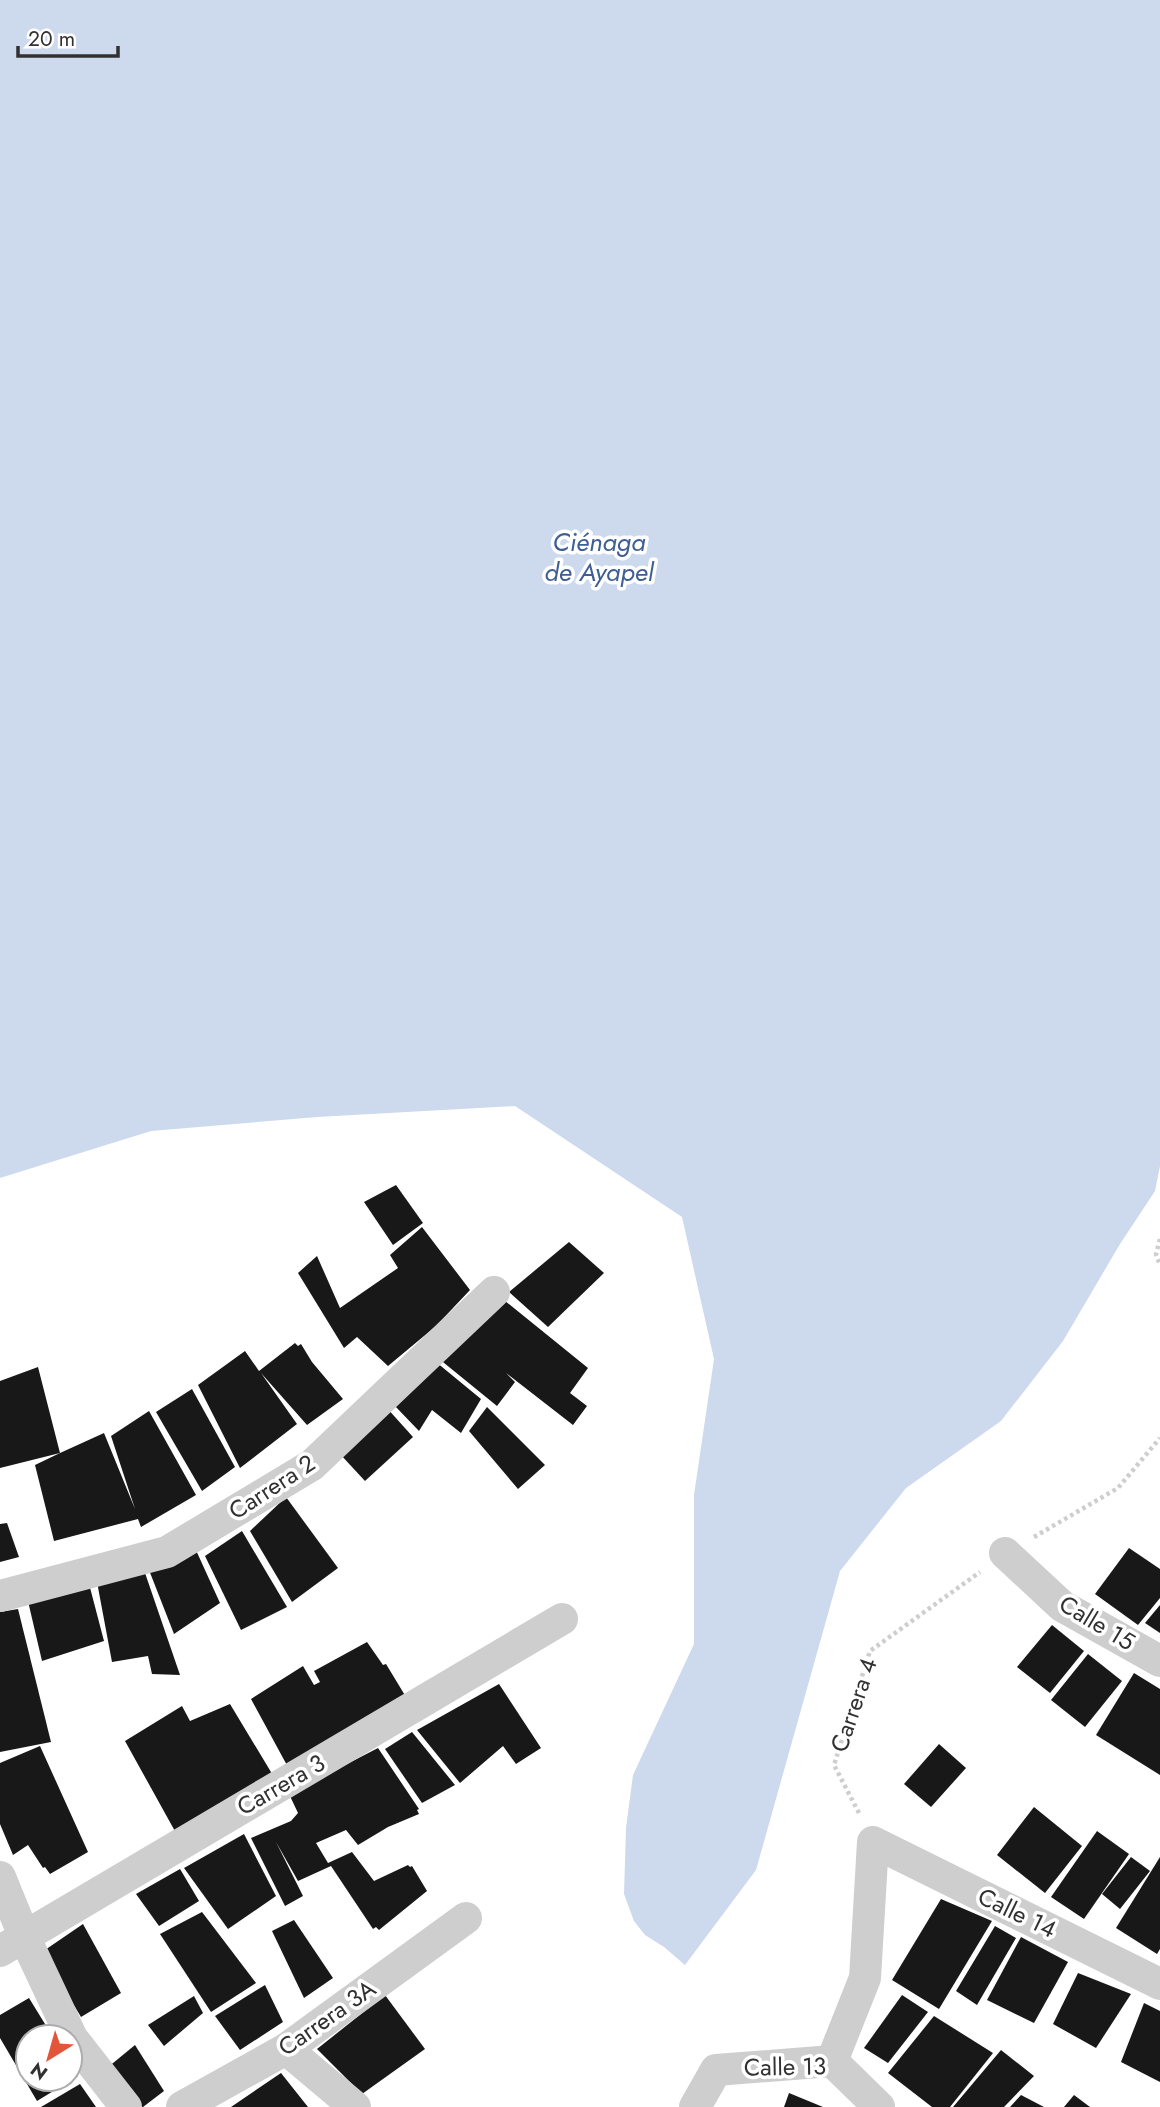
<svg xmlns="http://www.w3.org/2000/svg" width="1160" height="2107" viewBox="0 0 1160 2107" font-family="Jost,sans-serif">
  <rect width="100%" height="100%" fill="#fff"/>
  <!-- water -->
  <path fill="#cdd9ed" d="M0,0H1160V1166L1155,1191L1120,1244L1063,1341L1001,1421L906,1488L840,1571L756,1870L685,1965L664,1947L645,1935L634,1921L624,1894L626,1828L633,1775L694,1644V1495L714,1359L682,1217L515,1106L317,1117L151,1131L0,1178Z"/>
  <!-- building -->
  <g fill="#181818">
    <path d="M396,1185L423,1223L393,1245L364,1202Z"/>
    <path d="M422,1227L470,1290L436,1326L388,1366L357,1337L344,1348L298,1273L317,1256L340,1308L398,1268L390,1255Z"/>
    <path d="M569,1242L604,1273L548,1327L509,1292Z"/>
    <path d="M494,1292L588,1368L570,1393L587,1406L573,1425L506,1373L515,1382L497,1406L438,1358Z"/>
    <path d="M295,1343L298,1346L301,1344L312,1362L343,1399L307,1425L261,1373L297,1424L240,1468L198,1385L245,1351L259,1371Z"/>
    <path d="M436,1362L481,1399L461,1433L432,1410L419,1431L394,1405Z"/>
    <path d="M38,1367L60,1453L104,1433L135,1509L111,1436L149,1411L196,1495L141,1527L138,1519L54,1541L35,1465L60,1453L0,1468V1381Z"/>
    <path d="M192,1389L235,1467L202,1491L156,1412Z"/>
    <path d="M386,1407L413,1437L365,1481L340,1454Z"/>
    <path d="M487,1407L545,1465L518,1489L469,1431Z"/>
    <path d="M286,1497L338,1568L292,1602L250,1531Z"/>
    <path d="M7,1523L19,1557L0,1562V1524Z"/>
    <path d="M242,1531L287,1607L241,1630L205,1556Z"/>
    <path d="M195,1548L220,1603L174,1634L149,1570Z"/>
    <path d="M1129,1548L1160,1569V1598L1138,1625L1095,1594Z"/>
    <path d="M144,1570L180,1675L152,1674L148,1656L112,1662L97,1582Z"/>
    <path d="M88,1580L104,1641L42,1661L27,1597Z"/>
    <path d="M1160,1605V1633L1145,1623Z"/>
    <path d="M18,1609L51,1742L0,1752V1612Z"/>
    <path d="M1052,1625L1084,1651L1050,1693L1017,1667Z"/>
    <path d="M367,1642L383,1665L386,1664L406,1697L289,1769L251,1699L303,1666L314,1685L320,1682L314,1671Z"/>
    <path d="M1088,1654L1122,1681L1085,1727L1051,1700Z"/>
    <path d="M1134,1673L1160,1689V1775L1096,1735Z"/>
    <path d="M499,1684L541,1748L516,1764L503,1746L460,1783L417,1730Z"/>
    <path d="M230,1704L274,1777L176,1833L125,1741L182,1706L190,1721Z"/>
    <path d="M412,1732L455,1785L422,1803L385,1749Z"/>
    <path d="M939,1744L966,1768L931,1807L904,1784Z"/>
    <path d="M40,1746L88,1852L50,1874L45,1867L43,1868L28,1845L13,1855L0,1824V1763Z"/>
    <path d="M378,1748L419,1809L417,1810L419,1814L388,1827L358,1845L346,1830L316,1843L328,1863L352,1852L374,1881L408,1865L410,1867L412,1866L427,1891L379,1930L376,1927L373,1929L331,1866L298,1881L276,1842L303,1896L285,1906L251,1838L291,1821L298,1813L289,1794Z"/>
    <path d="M1034,1807L1082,1846L1045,1893L997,1855Z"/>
    <path d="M1097,1831L1129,1854L1084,1919L1051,1897Z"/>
    <path d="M244,1834L276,1896L228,1929L184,1868Z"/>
    <path d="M1131,1857L1150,1871L1120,1909L1102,1894Z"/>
    <path d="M1160,1857V1949L1157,1954L1116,1928Z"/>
    <path d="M180,1869L199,1901L159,1926L136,1894Z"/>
    <path d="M941,1899L992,1921L939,2009L892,1980Z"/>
    <path d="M202,1912L256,1983L211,2012L160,1934Z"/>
    <path d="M294,1920L333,1978L304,1998L272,1931Z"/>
    <path d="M83,1924L121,1993L81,2017L42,1952Z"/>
    <path d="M995,1926L1016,1938L977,2005L956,1991Z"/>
    <path d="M1021,1937L1068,1962L1034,2023L987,2000Z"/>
    <path d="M1078,1973L1131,1994L1096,2048L1053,2024Z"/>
    <path d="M265,1985L283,2022L240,2050L215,2016Z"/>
    <path d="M385,1995L425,2049L362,2094L317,2049Z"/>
    <path d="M902,1995L928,2012L888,2063L864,2048Z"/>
    <path d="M194,1996L203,2013L164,2046L148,2025Z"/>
    <path d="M29,1998L53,2037H28V2079H70V2063L78,2076L37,2101L0,2038V2015Z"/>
    <path d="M1144,2003L1160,2011V2082L1121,2062Z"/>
    <path d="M934,2016L993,2053L950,2107H932L888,2073Z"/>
    <path d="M135,2045L164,2091L143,2107H136L107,2068Z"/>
    <path d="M1001,2050L1034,2076L1004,2107H953Z"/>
    <path d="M281,2073L308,2107H231Z"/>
    <path d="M80,2084L96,2107H41Z"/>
    <path d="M789,2093L823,2107H784Z"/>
    <path d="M1021,2095L1044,2107H1010Z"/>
    <path d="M1074,2095L1090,2107H1064Z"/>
  </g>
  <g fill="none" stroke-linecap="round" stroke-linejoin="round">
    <!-- path -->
    <g stroke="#cecece" stroke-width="4.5" stroke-dasharray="3.5 3.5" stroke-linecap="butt">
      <path d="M1160,1239L1156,1254L1160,1265"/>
      <path d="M1034,1537L1118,1488L1160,1438"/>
      <path d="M859,1813L834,1765L870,1651L980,1572"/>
    </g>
    <!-- street -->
    <g stroke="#cecece" stroke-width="32">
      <path d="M1005,1553L1062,1606L1160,1661"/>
      <path d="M0,1596L167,1552L312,1465L494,1292"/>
      <path d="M0,1877L24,1936L72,2038L126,2107"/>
      <path d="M0,1951L562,1619"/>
      <path d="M286,2049L355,2107"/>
      <path d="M832,2061L865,1978L873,1842L1160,1984"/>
      <path d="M182,2107L286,2049L466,1918"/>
      <path d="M695,2107L716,2070L832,2061L879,2107"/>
    </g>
  </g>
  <g text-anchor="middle" stroke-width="7" stroke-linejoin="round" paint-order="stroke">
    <!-- street labels -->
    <g font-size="24" fill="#313131" stroke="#fff">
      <text transform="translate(272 1487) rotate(-33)" y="8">Carrera 2</text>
      <text transform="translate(1097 1623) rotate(31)" y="8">Calle 15</text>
      <text transform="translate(854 1705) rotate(-71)" y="8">Carrera 4</text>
      <text transform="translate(281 1785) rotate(-30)" y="8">Carrera 3</text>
      <text transform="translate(1017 1913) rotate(26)" y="8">Calle 14</text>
      <text transform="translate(327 2018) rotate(-35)" y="8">Carrera 3A</text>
      <text transform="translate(785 2067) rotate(-1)" y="8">Calle 13</text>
    </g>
    <!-- water labels -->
    <g font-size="26" font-style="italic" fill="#3f5e93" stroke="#fff">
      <text x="599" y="551">Ciénaga<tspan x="599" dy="30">de Ayapel</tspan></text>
    </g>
  </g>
  <!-- north arrow -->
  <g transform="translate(49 2058) rotate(217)"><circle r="33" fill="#ffffff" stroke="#adadad" stroke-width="2"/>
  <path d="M0-5L12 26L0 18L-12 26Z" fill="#e35539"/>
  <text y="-10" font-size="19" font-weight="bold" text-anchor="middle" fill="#313131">N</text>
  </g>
  <!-- scale -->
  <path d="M18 46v10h100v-10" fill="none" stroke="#313131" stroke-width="3.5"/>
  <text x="28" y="46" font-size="21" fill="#313131" stroke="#ffffff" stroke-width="5" paint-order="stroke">20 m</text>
</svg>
